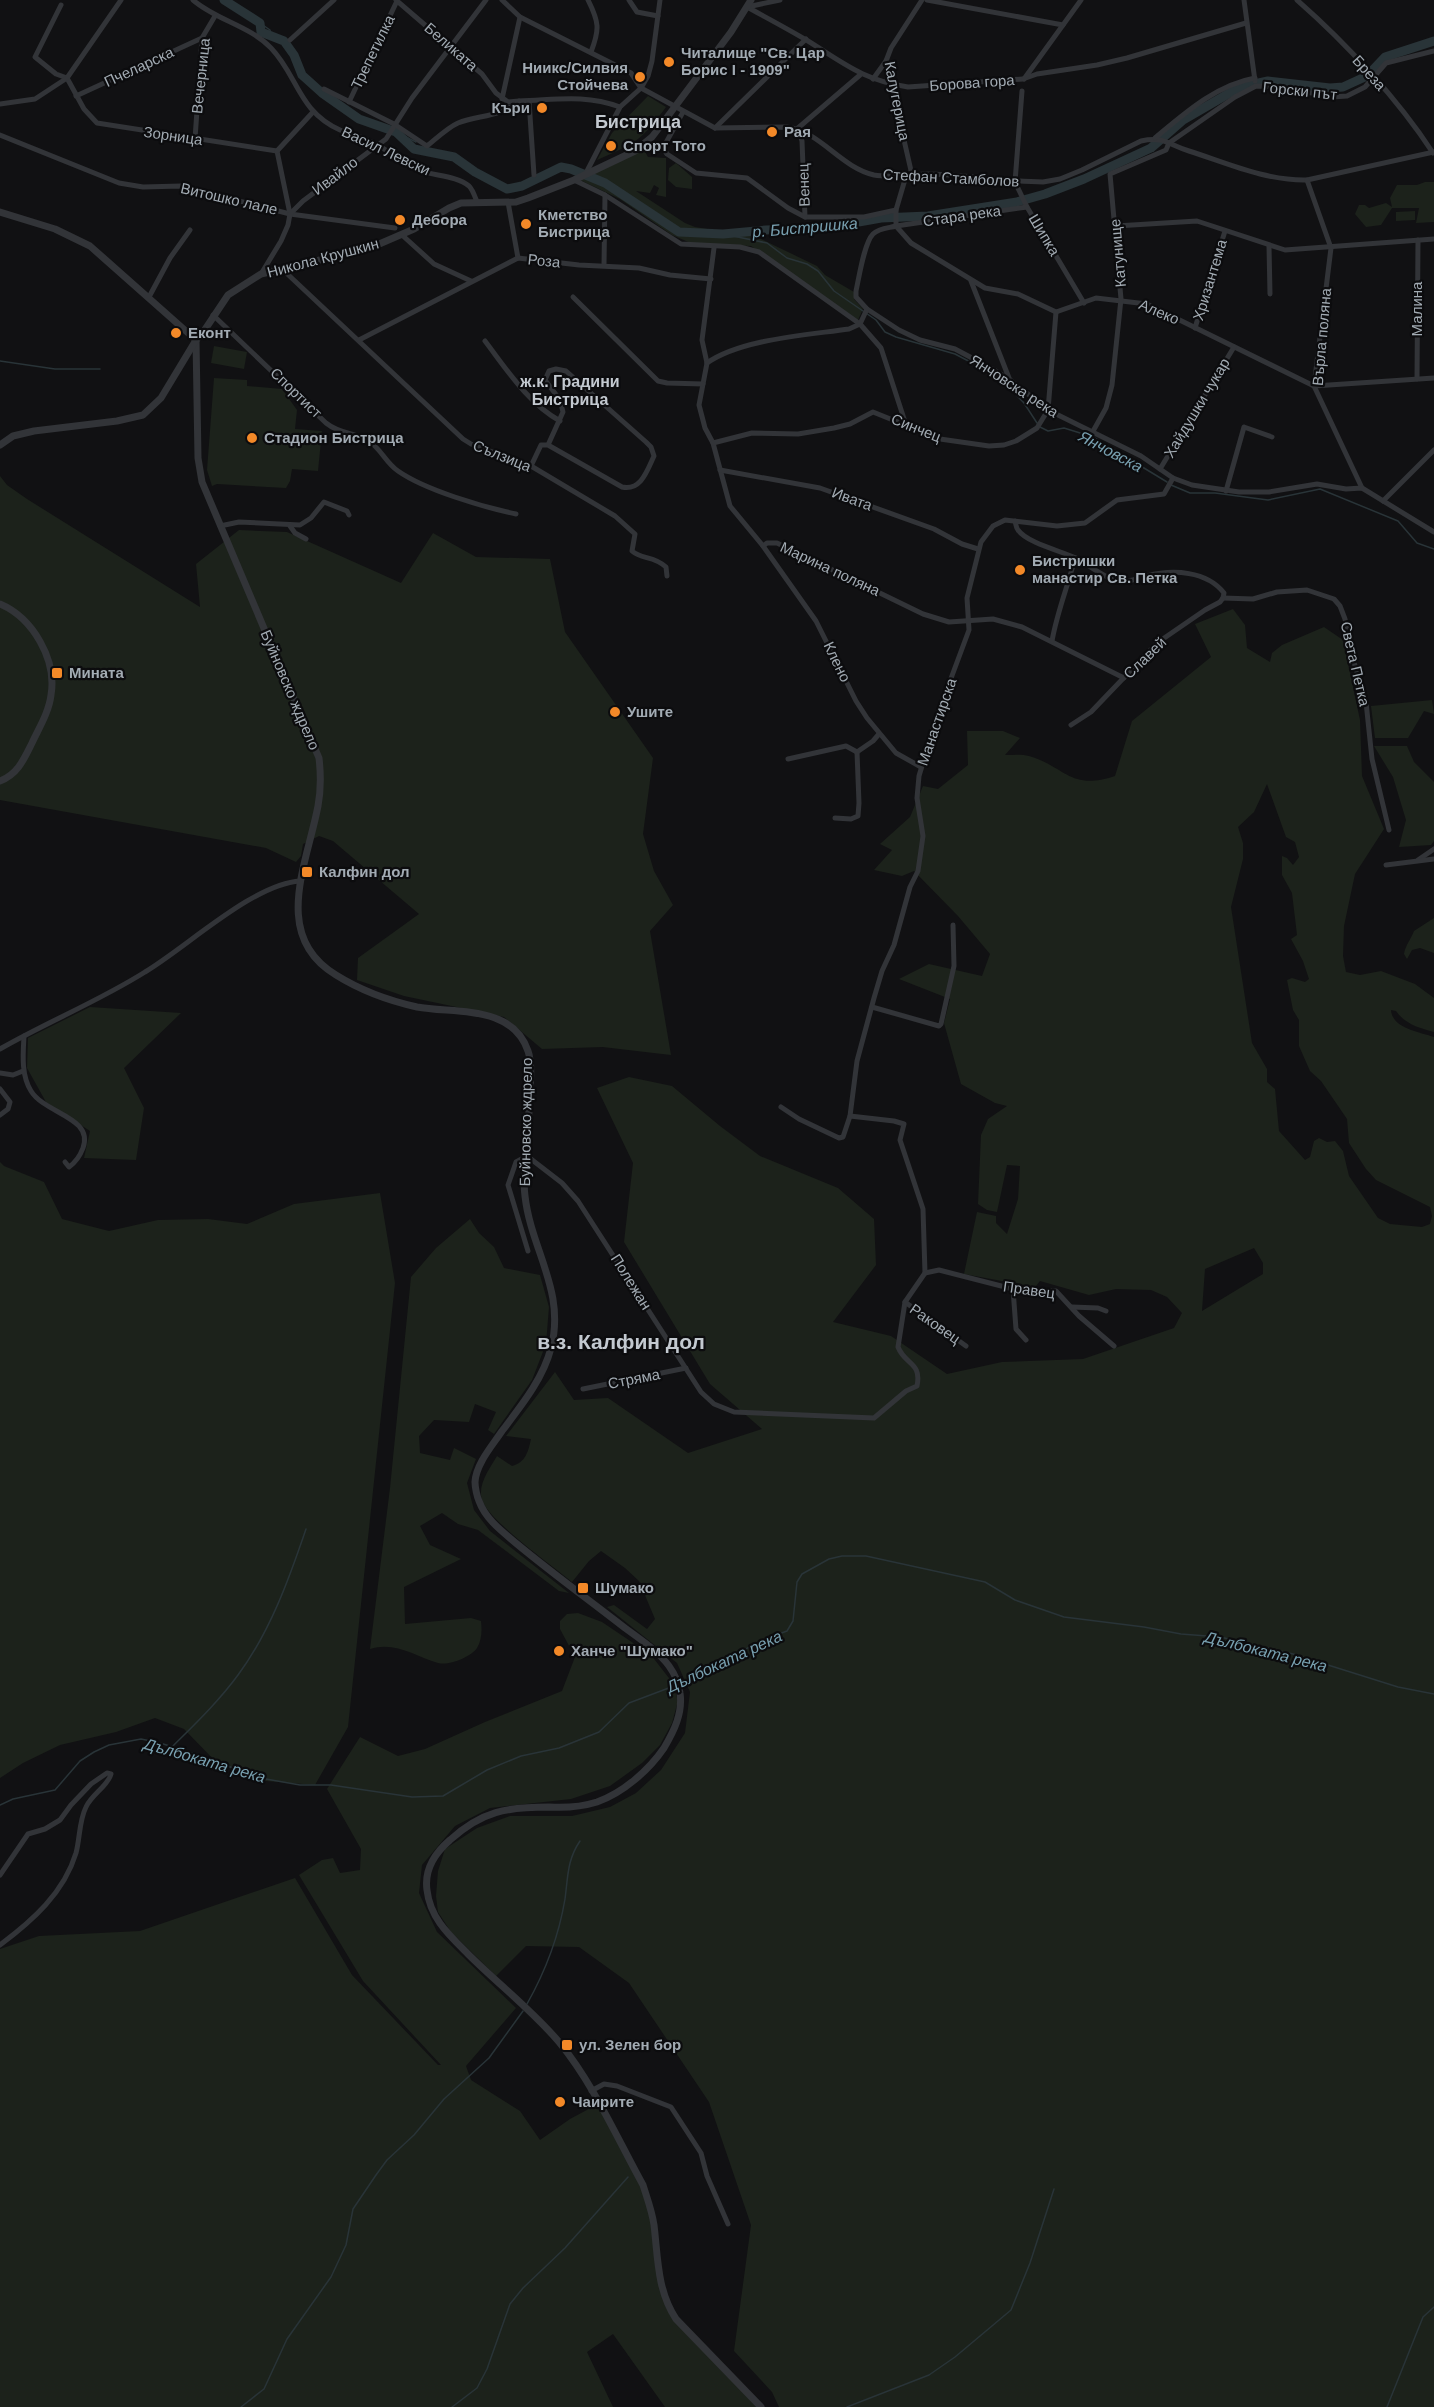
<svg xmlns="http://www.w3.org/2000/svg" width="1434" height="2407" viewBox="0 0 1434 2407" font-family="Helvetica,sans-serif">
  <rect width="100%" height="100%" fill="#111113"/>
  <!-- green -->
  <g fill="#1c221b" fill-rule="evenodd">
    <path d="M648,96L666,107C641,141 636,143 597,160L612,133Z"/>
    <path d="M644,150L648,157L666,158V197L656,195L659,188L654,185L650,193L636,191L685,223L695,227L757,237L817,266L825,275L854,292V299L863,309L858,320L751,246L693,244L672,235L620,199L580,180Z"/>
    <path d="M676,163L692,177V189L676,187L668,180L669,168Z"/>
    <path d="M1425,182H1434V222L1416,223L1419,208H1392L1381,225L1366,227L1355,214L1359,205H1365L1369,208L1386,203L1392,207L1390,198L1397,185H1417Z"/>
    <path d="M1415,211V220L1396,221V212Z"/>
    <path d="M214,346L247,352L244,369L211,363Z"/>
    <path d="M214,378L247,380V386L282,389L297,410L295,429L322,431L318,471L292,469L290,481L286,488L217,484L212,486L207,470Z"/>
    <path d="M0,476L7,485L27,499L200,607L196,564L239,530L287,532L401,583L433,533L476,557L550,559L565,632L653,758L643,834L654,871L673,905L650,931L671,1055L603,1047L542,1049L504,1017L404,996L357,980L358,958L419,914L333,841L319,836L303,844L301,856L296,862L266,848L0,800Z"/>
    <path d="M1233,609L1245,625L1247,648L1270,662L1272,653L1282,645L1324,627L1343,640L1360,720L1362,776L1384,829L1355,874L1344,926L1343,956L1346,972L1360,975L1381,971L1415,984L1434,998V1032C1419,1028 1405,1024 1396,1011L1391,1010C1392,1028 1419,1032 1434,1037V2407H779L772,2392L734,2351L751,2225L709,2102L629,1983L579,1947L526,1946L496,1976L451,1932L438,1912L436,1896L438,1871L445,1849L477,1828L510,1816H572L610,1807L636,1793L661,1770L685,1733L690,1692L677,1663L607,1607L614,1605L647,1629L655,1619L639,1581L625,1568L601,1551L589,1561L572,1582C553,1566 489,1521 482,1500C477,1485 490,1468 497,1456L512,1466C526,1462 528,1452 531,1439L506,1436L555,1372L574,1400L608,1398L688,1453L762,1429L710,1384L624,1242L633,1163L597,1088L629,1077L672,1086L720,1126L760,1156L838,1188L874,1219L876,1265L833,1322L891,1336L947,1374L1002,1362L1083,1359L1174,1328L1182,1313L1167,1297L1151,1290L1116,1289L1089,1295L1040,1281L1036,1286H1029L964,1274L977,1212L996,1216V1223L1007,1234L1018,1199L1020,1166L1007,1165L997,1212L987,1210L978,1204L981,1135L988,1119L1007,1106L995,1103L961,1084L944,1023L950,999L899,979L929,964L982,976L990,954L958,916L914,871L902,876L874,870L892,850L880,844L910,817L923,786L938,789L968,765L967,731H1003L1020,738L1005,755C1013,755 1022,754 1029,756C1066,767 1070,791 1115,776L1132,721L1211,657L1195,624ZM1267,784L1286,837L1295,842L1299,857L1293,865L1287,858L1282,856V875L1292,893L1297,935L1291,939L1303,961L1309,979L1305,982L1292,978L1287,980L1293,1010L1299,1020V1046L1310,1071L1321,1081L1347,1119L1349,1143L1366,1169L1376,1180L1430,1207L1432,1216L1430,1224L1422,1227L1390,1224L1378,1218L1349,1176L1343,1151L1335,1141L1327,1142L1319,1138L1314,1141L1310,1157L1305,1160L1279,1131L1275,1089L1267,1082V1069L1252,1043L1231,907L1243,859V843L1238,827L1254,812ZM1254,1248L1263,1263V1274L1202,1311L1205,1269Z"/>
    <path d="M1432,700L1434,714L1424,711L1408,738H1375L1371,706Z"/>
    <path d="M1374,746H1407L1414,762L1434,782V841L1431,845L1399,847L1406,820L1393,777Z"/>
    <path d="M1434,918V953L1420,948L1412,950L1407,959L1404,954C1405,946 1411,939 1414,931Z"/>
    <path d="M90,1007L181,1013L124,1068L144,1108L136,1160L84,1158L90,1131L46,1102L27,1068L28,1038Z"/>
    <path d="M0,1162L4,1166L44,1182L62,1219L109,1231L158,1220L208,1219L247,1224L294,1204L380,1193L395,1283L348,1727L315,1785L266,1781L218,1764L184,1729L155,1718L116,1732L60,1745L23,1763L0,1778Z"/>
    <path d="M470,1219L479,1233L494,1247L504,1268L540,1275L549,1307L546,1344L532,1380L494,1434L488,1430L496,1412L475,1404L469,1422L434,1420L419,1436L420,1453L450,1460L454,1448L476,1459L467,1483L474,1510L490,1531L569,1593L559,1591L478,1530L458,1524L442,1513L420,1526L430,1545L461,1559L404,1587L405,1624L471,1618L481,1621C482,1630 482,1640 477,1648C471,1657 449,1666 438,1663C415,1656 395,1641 370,1649L390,1488L411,1277L436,1248Z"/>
    <path d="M578,1613L602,1622L651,1655L672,1682L678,1701L672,1723L660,1745L642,1763L610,1786L571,1799L490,1808L455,1826L422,1865L419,1893L437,1932L516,2008L466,2066L471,2080L520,2111L540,2140L570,2119L598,2104L643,2185L667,2304L761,2407H665L613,2334L587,2352L613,2407H0V1949L39,1936L140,1931L295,1878L352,1975L438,2065H441L363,1981L299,1875L322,1860L333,1858L340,1873L360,1870L361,1849L327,1789L360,1737L398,1756L425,1749L485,1722L562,1691L575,1657L560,1629V1621L567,1614Z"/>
  </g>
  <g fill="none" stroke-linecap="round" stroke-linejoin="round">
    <!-- stream -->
    <g stroke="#293438" stroke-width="1.5">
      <path d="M260,23L270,30L271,37"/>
      <path d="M396,132L416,142"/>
      <path d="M426,148L435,153"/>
      <path d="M723,234L767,243L787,258L807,264L818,271L834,291L876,320L885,332L896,337L955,354L999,377L1024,403L1037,423"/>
      <path d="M0,361L55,369H100"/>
      <path d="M1040,427L1048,431L1064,428L1093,437L1167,482"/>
      <path d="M1171,485L1190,493H1215L1268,500L1320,489L1398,521L1417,543L1434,549"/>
      <path d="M682,1683C719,1666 748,1644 787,1631L793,1621L797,1582L802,1574L829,1559L842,1556H866L985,1582L1015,1600L1064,1617L1144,1627L1181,1634L1220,1637L1293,1654L1398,1687L1434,1694"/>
      <path d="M172,1747C195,1724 219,1701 238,1675C270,1632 289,1579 306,1529"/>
      <path d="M0,1805L13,1799L55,1790L80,1761L94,1752L109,1745L141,1739L160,1743L218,1761L249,1776L300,1785H331L412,1797L443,1796L487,1770L521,1756L559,1748L599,1732L629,1703L674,1686"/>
      <path d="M527,2004C545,1972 559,1935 565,1899C568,1877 567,1860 580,1841"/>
      <path d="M241,2407L264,2389L287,2339L331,2277L346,2245L353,2209L376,2175L387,2160L414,2135L444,2099L489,2058L523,2011"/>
      <path d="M452,2407L477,2388L487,2369L510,2304L523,2288L565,2248L628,2177"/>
      <path d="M847,2407L929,2375L955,2357L1011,2310L1030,2263L1054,2189"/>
      <path d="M1387,2407L1423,2317L1434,2307"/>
    </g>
    <!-- river -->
    <path stroke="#293438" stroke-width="9" d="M224,0L260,23L261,32L284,41L294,55L302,75L322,93L359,119L396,132L414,149L454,157L475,172L507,189L522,186L561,167L571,169L605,183L679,232L723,234L766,230L825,228L881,218L928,216L1017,202L1045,194L1084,179L1151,148L1183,120L1240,87L1268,81L1330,88L1343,87L1367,76L1385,57L1434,41"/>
    <!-- minor -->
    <g stroke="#323438" stroke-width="5">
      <path d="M193,0C216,20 250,26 271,48C298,76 298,111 340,130C350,134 360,136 370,141C388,149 402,164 421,171C436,176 457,176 469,186C473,190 475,197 477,202"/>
      <path d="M396,0L482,74L496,93L508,102L519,101"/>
      <path d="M502,0L520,17L631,73L641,88L715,128L787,127C821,132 840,167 874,175C890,178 907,175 924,174C964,174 1003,182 1043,182L1060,179L1082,170L1141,141C1165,136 1168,145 1189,151C1227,163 1266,181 1307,180L1434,152"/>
      <path d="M588,0C599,22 600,29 591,52"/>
      <path d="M629,0L637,12L658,16"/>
      <path d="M927,0L1063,25"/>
      <path d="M1244,0L1255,81"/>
      <path d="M1297,0C1345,42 1398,99 1433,153"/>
      <path d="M61,5L35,57L56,74L67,78L84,109L97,123L277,151"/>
      <path d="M747,7C767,18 788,29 808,41C845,64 863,80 908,87L1023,79L1037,74L1097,65L1127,58L1246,23"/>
      <path d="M747,7L780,0"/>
      <path d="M290,40L334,0"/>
      <path d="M873,79L886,61"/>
      <path d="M1024,79L1081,0"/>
      <path d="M324,89L394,124L427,146C436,139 447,128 458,123C479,115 501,117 519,101C556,100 584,94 620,107"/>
      <path d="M1022,91L1015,182L1027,207L1084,303"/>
      <path d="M76,96L202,38"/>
      <path d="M502,99L520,17"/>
      <path d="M529,101L534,175"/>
      <path d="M349,102L397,1"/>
      <path d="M0,104L35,99L67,78L121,0"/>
      <path d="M683,112L663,148L667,154L696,173L747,178L788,208L805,217H864L896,210"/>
      <path d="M715,128L806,39"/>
      <path d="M0,135L119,183L143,187L181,186L290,214L395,228"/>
      <path d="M1155,138C1185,113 1216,85 1255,78"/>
      <path d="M195,139L202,38L215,16"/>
      <path d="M277,151L290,214"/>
      <path d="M277,151L313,112"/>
      <path d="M586,173L620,107L641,88L648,76L652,61L660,0"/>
      <path d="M912,175L886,61L891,48L922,0"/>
      <path d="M574,180L605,195L681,244L740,247L759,252L860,324L881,348L906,425"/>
      <path d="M1307,180L1331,248L1314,386L1362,488"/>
      <path d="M508,202L518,258"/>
      <path d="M805,217L802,141L798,128L860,75"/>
      <path d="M896,226L911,243L985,288L1018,294L1056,312L1096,298L1147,304L1314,386L1434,378"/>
      <path d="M896,226L1027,207"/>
      <path d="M1116,226L1197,221L1285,250L1434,239"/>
      <path d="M402,235L434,264L471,281"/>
      <path d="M1269,246L1270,294"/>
      <path d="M714,248L702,340L707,363L699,405L705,428L713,443L730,506L763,546L816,621L856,701L867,718L896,753L921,767"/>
      <path d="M604,265L605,195"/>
      <path d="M281,268L463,439L471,444L531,466L615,516L635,534L632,551C642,560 653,555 666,567L667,576"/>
      <path d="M261,274L281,241L288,225L290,214L303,201L386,139L412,98L486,0"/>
      <path d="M971,281L1009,378"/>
      <path d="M149,297L170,258L190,230"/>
      <path d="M573,297L658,381L667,383L703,384"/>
      <path d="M867,309L899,330L920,340L955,349L987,366L1009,379L1048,410L1141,456L1173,478L1192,485L1239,492H1269L1317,484L1346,489L1362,488L1434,532"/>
      <path d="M213,315L326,423C341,435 355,432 369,441C381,449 386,463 398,471C425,490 483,507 516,514"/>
      <path d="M1195,328L1225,231"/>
      <path d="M359,340L518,258L579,265L639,268L670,275L711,279"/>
      <path d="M485,341C507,370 528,403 560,421"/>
      <path d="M707,363C741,339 808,335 849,329L860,324L867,309L856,297V291C859,278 864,243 873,234C879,228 889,228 896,226V210L906,176"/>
      <path d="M1417,379L1418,240"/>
      <path d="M1092,433L1106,408L1112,385L1121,299L1110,174L1166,150L1169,143L1235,97L1256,86L1281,87L1332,97L1347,96L1365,87L1386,63L1434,51"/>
      <path d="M713,443L752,433L798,434L834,428L850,424L873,412L940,439L989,446L1004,445L1016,441L1037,428L1048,410L1056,312"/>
      <path d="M531,466L541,445H548L622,487C641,491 647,471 654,456L651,447L646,442L566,371L556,369L549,371L545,380L560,400L563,412L548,445"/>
      <path d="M1160,469L1234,347"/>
      <path d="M720,470L820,488L934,529L962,544L978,549"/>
      <path d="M1226,491L1244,427L1272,437"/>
      <path d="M1383,501L1434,450"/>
      <path d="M1015,521C1016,524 1016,528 1018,530C1027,543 1061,551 1076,558C1089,565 1102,576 1116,581C1126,584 1138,578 1147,576C1173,569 1207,571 1224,593L1223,598"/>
      <path d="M220,526L239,522L300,525L311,518L324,502L347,511L349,515"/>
      <path d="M290,526L295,533L306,539"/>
      <path d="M763,546L767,543H777L923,614L949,622L993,619L1022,627L1124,678"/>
      <path d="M1223,598L1253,599L1277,592L1307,590L1334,599L1340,606L1345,619L1353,659L1366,702L1372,759L1389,830"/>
      <path d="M1052,641C1057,612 1068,586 1075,558"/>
      <path d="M1071,725L1091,712L1157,643L1205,610L1220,602L1223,598"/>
      <path d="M857,752L873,741L879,734"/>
      <path d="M788,759L846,746L857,752"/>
      <path d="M835,818L851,819L858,816L859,803L857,752"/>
      <path d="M1418,860L1434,849"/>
      <path d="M1386,865L1434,859"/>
      <path d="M872,1007L939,1026L941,1024L954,966L953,925"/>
      <path d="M24,1036C23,1054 21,1075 31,1091C45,1114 94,1117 83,1148C80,1156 76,1162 69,1167L65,1162"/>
      <path d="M0,1049C47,1022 99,1001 145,972C187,947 253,884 300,881"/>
      <path d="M0,1073L13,1075L23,1071"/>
      <path d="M0,1089L10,1102L8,1109L0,1115"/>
      <path d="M781,1107L799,1119L839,1138L843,1137L850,1116L857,1061L874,998L882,971L894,945L910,887L918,871L923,836L917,798L919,776L937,716L969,630L967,598L981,542L993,526L1005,520L1057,526L1085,523L1117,500L1164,494L1173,478"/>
      <path d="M528,1251L508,1185L516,1162L527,1156L562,1183L578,1201L701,1392L714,1404L734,1412L874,1418L906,1391L917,1386C922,1362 905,1365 898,1347L905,1302L925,1273L923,1209L900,1140L904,1124L894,1121L850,1116"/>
      <path d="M925,1273L939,1270L1013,1289L1056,1291L1079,1316L1114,1346"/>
      <path d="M1013,1289L1016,1329L1026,1340"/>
      <path d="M905,1302L966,1346"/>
      <path d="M1072,1307L1098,1308L1106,1311"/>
      <path d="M583,1389L686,1368"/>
      <path d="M0,1875L28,1834L45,1829L60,1820L71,1805L91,1784L107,1773L111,1774C108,1786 92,1794 86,1807C79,1821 80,1838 76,1853C64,1893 32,1921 0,1945"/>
      <path d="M591,2091L604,2084L617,2086L671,2107L701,2153L707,2176L728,2224"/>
    </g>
    <!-- tertiary -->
    <g stroke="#323438" stroke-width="7">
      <path d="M0,212L55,229L90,246L196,340"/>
      <path d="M196,340L198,458L202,482L319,758C321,775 321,790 318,806C307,864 271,936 336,975C360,990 390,1001 417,1007C455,1014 512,1004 528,1051C532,1062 531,1077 530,1089C529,1112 528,1135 526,1158C525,1171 523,1183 525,1196C531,1250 566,1291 551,1348C543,1379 521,1406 502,1431C492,1446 476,1464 475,1482C475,1487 477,1497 479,1501C486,1520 503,1532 517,1544C552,1573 589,1600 625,1628C640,1639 658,1651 669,1666C674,1673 679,1684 680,1693C683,1713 674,1731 664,1748C649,1770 623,1793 597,1802C581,1807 565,1808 549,1807C507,1807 482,1811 450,1840C435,1853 424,1869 427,1890C430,1918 449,1935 468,1954C498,1984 532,2010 559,2042C593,2083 617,2138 643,2185C647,2198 652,2211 654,2225C658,2258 657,2290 676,2319L761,2407"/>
      <path d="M0,445L13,436L34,431L117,421L143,415L161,398L196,340L204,331L228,295L261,274L370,248L414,229L449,208L461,203L516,202L528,198L574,180L635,151L652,137L671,112L731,32L751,0"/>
      <path d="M0,604C33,618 57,660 51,695C49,712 39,728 32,743C24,759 18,774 0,781"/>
    </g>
  </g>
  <!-- markers -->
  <g fill="#f38928" stroke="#0c0c0e" stroke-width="2">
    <circle cx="669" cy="62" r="6"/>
    <circle cx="640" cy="77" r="6"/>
    <circle cx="542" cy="108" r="6"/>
    <circle cx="772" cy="132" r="6"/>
    <circle cx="611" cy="146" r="6"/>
    <circle cx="400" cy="220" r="6"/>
    <circle cx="526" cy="224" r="6"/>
    <circle cx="176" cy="333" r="6"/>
    <circle cx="252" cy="438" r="6"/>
    <circle cx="1020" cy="570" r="6"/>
    <rect x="51" y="667" width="12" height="12" rx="3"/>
    <circle cx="615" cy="712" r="6"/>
    <rect x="301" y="866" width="12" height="12" rx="3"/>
    <rect x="577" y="1582" width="12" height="12" rx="3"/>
    <circle cx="559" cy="1651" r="6"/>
    <rect x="561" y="2039" width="12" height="12" rx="3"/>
    <circle cx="560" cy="2102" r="6"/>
  </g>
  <g text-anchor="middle" stroke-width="4.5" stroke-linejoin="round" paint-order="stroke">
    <!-- street labels -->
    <g font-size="15" fill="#a2abb3" stroke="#0c0c0e">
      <text transform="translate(451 47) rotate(41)" y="5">Беликата</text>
      <text transform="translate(373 52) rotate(-64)" y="5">Трепетилка</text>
      <text transform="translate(139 67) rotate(-25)" y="5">Пчеларска</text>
      <text transform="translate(1369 73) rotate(48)" y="5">Бреза</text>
      <text transform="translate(201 76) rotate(-84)" y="5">Вечерница</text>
      <text transform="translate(972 83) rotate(-4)" y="5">Борова гора</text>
      <text transform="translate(1300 91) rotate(6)" y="5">Горски път</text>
      <text transform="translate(897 101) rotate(79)" y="5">Калугерица</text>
      <text transform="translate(173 136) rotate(8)" y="5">Зорница</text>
      <text transform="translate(386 151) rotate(25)" y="5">Васил Левски</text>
      <text transform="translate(335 176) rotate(-37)" y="5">Ивайло</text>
      <text transform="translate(951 178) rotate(3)" y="5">Стефан Стамболов</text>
      <text transform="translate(804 185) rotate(-92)" y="5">Венец</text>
      <text transform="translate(229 199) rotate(13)" y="5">Витошко лале</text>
      <text transform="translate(962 216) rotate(-8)" y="5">Стара река</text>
      <text transform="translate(1044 235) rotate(59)" y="5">Шипка</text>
      <text transform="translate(1118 253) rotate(-95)" y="5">Катунище</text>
      <text transform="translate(323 258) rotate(-15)" y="5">Никола Крушкин</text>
      <text transform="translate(544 261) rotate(6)" y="5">Роза</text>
      <text transform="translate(1210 280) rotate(-73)" y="5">Хризантема</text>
      <text transform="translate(1417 309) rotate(-90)" y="5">Малина</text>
      <text transform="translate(1159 312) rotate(23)" y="5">Алеко</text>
      <text transform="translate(1322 337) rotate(-85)" y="5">Върла поляна</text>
      <text transform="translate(1014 386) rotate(33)" y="5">Янчовска река</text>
      <text transform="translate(296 393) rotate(44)" y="5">Спортист</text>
      <text transform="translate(1197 408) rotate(-59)" y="5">Хайдушки чукар</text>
      <text transform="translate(916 428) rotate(22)" y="5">Синчец</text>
      <text transform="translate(502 456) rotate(22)" y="5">Сълзица</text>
      <text transform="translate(852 499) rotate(20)" y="5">Ивата</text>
      <text transform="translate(830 569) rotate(25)" y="5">Марина поляна</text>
      <text transform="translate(1145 658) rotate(-44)" y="5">Славей</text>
      <text transform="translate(837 662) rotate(64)" y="5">Клено</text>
      <text transform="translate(1355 664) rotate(77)" y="5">Света Петка</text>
      <text transform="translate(290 690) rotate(67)" y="5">Буйновско ждрело</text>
      <text transform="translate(937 722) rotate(-71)" y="5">Манастирска</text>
      <text transform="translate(526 1122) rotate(-89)" y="5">Буйновско ждрело</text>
      <text transform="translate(631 1282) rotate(58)" y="5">Полежан</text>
      <text transform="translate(1029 1290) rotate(8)" y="5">Правец</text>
      <text transform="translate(935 1324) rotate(35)" y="5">Раковец</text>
      <text transform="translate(634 1379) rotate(-11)" y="5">Стряма</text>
    </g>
    <!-- poi labels -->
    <g font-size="15" font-weight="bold" fill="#a2abb3" stroke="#0c0c0e" text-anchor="start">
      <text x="681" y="58">Читалище "Св. Цар<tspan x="681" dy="17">Борис I - 1909"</tspan></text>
      <text x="628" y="73" text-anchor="end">Ниикс/Силвия<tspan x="628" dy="17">Стойчева</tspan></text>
      <text x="530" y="113" text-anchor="end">Къри</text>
      <text x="784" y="137">Рая</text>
      <text x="623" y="151">Спорт Тото</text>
      <text x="538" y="220">Кметство<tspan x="538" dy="17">Бистрица</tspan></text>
      <text x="412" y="225">Дебора</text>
      <text x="188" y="338">Еконт</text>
      <text x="264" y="443">Стадион Бистрица</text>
      <text x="1032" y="566">Бистришки<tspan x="1032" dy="17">манастир Св. Петка</tspan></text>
      <text x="69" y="678">Мината</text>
      <text x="627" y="717">Ушите</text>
      <text x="319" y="877">Калфин дол</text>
      <text x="595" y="1593">Шумако</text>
      <text x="571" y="1656">Ханче "Шумако"</text>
      <text x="579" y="2050">ул. Зелен бор</text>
      <text x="572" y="2107">Чаирите</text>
    </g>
    <!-- water labels -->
    <g font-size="16" font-style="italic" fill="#78a0b0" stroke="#0c0c0e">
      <text transform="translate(805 227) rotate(-5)" y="6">р. Бистришка</text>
      <text transform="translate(1111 451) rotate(28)" y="6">Янчовска</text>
      <text transform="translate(1266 1651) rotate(14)" y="6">Дълбоката река</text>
      <text transform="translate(724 1661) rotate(-25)" y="6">Дълбоката река</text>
      <text transform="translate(205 1760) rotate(16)" y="6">Дълбоката река</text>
    </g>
    <!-- neighbourhood labels -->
    <g font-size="16" font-weight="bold" fill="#c3c9d0" stroke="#0c0c0e">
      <text x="570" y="387">ж.к. Градини<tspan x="570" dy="18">Бистрица</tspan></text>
    </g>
    <!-- quarter labels -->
    <g font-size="18" font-weight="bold" fill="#c3c9d0" stroke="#0c0c0e">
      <text x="638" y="128">Бистрица</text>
    </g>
    <!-- district labels -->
    <g font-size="21" font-weight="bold" fill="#c3c9d0" stroke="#0c0c0e">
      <text x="621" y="1349">в.з. Калфин дол</text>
    </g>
  </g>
</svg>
